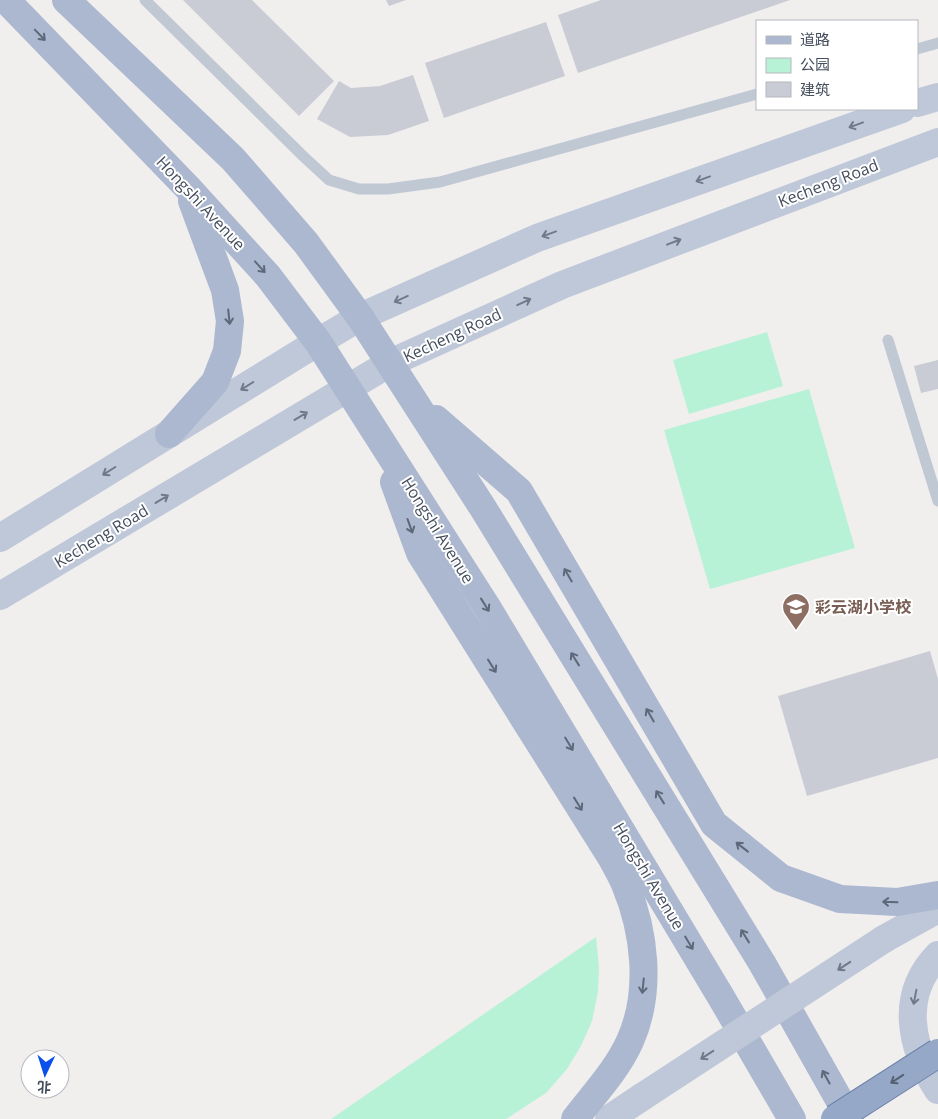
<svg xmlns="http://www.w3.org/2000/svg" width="938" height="1119" viewBox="0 0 938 1119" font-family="'Open Sans','Noto Sans SC',sans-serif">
  <rect width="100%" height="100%" fill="#f1eeee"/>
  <!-- park -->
  <g fill="#b8f2d6">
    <path d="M767,332L783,386L689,414L673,360Z"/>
    <path d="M809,389L855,548L710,589L664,430Z"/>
    <path d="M596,937L599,968L598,992L592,1021L581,1046L567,1069L546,1093L506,1119H331Z"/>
  </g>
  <!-- building -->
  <g fill="#c9ccd4">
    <path d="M183,0H252L334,81L299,116Z"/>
    <path d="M386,0H406L389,6Z"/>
    <path d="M601,0H790L578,73L558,15Z"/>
    <path d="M546,22L565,76L444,118L425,63Z"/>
    <path d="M413,75L429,121L388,135L350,137L317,119L339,81L351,88L380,86Z"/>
    <path d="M938,360V389L921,393L914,366Z"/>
    <path d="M930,651L938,679V758L807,796L778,696Z"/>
  </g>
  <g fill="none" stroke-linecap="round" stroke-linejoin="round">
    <!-- service -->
    <g stroke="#c0c8d4" stroke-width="11">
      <path d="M145,0L303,156L329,180L359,189H388L440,182L757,94"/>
      <path d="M917,49L938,43"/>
      <path d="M888,340L938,501"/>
    </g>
    <!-- secondary -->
    <g stroke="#bfc8d8" stroke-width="28">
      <path d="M917,103L938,97"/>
      <path d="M0,538L318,342L360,317L537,238L902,109"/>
      <path d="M0,596L390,363L562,285L938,142"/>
      <path d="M884,939L938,909"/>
      <path d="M938,955C899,995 910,1047 938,1090"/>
      <path d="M609,1119L642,1097"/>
    </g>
    <!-- primary -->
    <g stroke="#abb8cf" stroke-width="28">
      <path d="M6,0L188,188L268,276L318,342L487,607L721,997L792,1119"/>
      <path d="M66,0L233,159L306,243L360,317L483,508L762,963L850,1119"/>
      <path d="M436,419L519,491L714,824L781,878L840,899L897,902L938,895"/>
      <path d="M169,434L215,382L227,351L230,321L225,290L192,201"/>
      <path d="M394,482L420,553L611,857C616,866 621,875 625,884C645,932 652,992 630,1041C617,1070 594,1094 575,1119"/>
    </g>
    <defs>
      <path id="trunk-bridge" d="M835,1119L938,1053"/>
    </defs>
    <!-- trunk-bridge casing -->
    <use href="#trunk-bridge" stroke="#6d83ac" stroke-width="30" stroke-linecap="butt"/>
    <!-- secondary-bridge -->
    <path stroke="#bfc8d8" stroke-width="28" d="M642,1097L884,939"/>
    <!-- trunk-bridge -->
    <use href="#trunk-bridge" stroke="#96a8c8" stroke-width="28"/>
  </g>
  <!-- one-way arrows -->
  <defs><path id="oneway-shaft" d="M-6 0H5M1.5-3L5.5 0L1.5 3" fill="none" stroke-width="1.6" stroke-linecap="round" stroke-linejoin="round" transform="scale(1.25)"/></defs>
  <g stroke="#5e687a">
    <use href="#oneway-shaft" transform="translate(40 35) rotate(46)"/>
    <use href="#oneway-shaft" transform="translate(260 267) rotate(48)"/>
    <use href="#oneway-shaft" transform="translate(229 317) rotate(84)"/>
    <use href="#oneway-shaft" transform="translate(410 526) rotate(70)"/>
    <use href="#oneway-shaft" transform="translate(568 575) rotate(-120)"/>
    <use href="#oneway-shaft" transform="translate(485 605) rotate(58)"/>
    <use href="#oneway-shaft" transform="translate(575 659) rotate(-122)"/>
    <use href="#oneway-shaft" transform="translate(492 666) rotate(58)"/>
    <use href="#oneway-shaft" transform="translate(650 715) rotate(-120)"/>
    <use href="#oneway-shaft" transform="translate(569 744) rotate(59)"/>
    <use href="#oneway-shaft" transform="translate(660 797) rotate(-122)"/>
    <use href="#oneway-shaft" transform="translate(578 804) rotate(58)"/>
    <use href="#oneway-shaft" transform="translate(742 847) rotate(-142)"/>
    <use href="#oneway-shaft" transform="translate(890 902) rotate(-178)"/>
    <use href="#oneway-shaft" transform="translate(745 936) rotate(-122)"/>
    <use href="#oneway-shaft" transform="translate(689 943) rotate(59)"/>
    <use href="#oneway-shaft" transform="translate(643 986) rotate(96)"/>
    <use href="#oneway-shaft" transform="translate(826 1077) rotate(-119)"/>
  </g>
  <g stroke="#707988">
    <use href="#oneway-shaft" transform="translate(856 125) rotate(160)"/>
    <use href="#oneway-shaft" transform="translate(703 179) rotate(160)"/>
    <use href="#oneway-shaft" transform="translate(549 234) rotate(160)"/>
    <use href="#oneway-shaft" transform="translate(674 242) rotate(-21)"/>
    <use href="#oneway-shaft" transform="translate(401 299) rotate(156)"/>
    <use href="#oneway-shaft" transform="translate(524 302) rotate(-25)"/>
    <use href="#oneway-shaft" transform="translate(247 386) rotate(148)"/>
    <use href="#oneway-shaft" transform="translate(301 416) rotate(-31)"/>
    <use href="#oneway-shaft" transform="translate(109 471) rotate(148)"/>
    <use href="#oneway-shaft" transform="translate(162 499) rotate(-31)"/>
    <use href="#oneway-shaft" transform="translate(844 966) rotate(147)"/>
    <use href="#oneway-shaft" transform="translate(915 997) rotate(101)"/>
    <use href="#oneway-shaft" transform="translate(707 1055) rotate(147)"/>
  </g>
  <use stroke="#556072" href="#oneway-shaft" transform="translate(897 1079) rotate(147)"/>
  <!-- icons -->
  <defs>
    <symbol id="school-pin" viewBox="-11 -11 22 30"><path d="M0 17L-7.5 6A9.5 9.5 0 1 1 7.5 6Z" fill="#8d6e63" stroke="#fff"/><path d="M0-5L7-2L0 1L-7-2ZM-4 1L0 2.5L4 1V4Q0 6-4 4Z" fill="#fff"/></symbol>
  </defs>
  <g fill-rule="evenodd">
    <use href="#school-pin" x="780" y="591" width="32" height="43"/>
  </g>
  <g text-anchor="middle" stroke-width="4" stroke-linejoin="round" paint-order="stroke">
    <!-- street labels -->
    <g font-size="16" fill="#454e5d" stroke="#fff">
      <text transform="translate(828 183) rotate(-21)" y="6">Kecheng Road</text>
      <text transform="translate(201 203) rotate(47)" y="6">Hongshi Avenue</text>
      <text transform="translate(452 335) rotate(-25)" y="6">Kecheng Road</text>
      <text transform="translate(438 530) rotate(58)" y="6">Hongshi Avenue</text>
      <text transform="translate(101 536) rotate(-31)" y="6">Kecheng Road</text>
      <text transform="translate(649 876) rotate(59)" y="6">Hongshi Avenue</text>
    </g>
    <!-- education labels -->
    <g font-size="16" font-weight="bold" fill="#785e54" stroke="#fff" text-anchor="start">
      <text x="815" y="613">彩云湖小学校</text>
    </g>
  </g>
  <!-- legend -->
  <rect x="756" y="20" width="162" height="90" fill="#ffffff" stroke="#b5b8be"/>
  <rect x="766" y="36" width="25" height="8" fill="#abb8cf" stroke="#b5b8be"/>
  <text x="800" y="45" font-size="15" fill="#454e5d">道路</text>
  <rect x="766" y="58" width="25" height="15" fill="#b8f2d6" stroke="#b5b8be"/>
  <text x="800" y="70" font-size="15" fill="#454e5d">公园</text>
  <rect x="766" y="82" width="25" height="15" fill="#c9ccd4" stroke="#b5b8be"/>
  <text x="800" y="95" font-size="15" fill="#454e5d">建筑</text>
  <!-- north arrow -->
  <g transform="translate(45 1074) rotate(184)"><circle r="24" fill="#ffffff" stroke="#b5b8be"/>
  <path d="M0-4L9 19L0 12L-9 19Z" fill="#0c50ec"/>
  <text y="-8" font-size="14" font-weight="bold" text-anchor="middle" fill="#454e5d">北</text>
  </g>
</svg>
